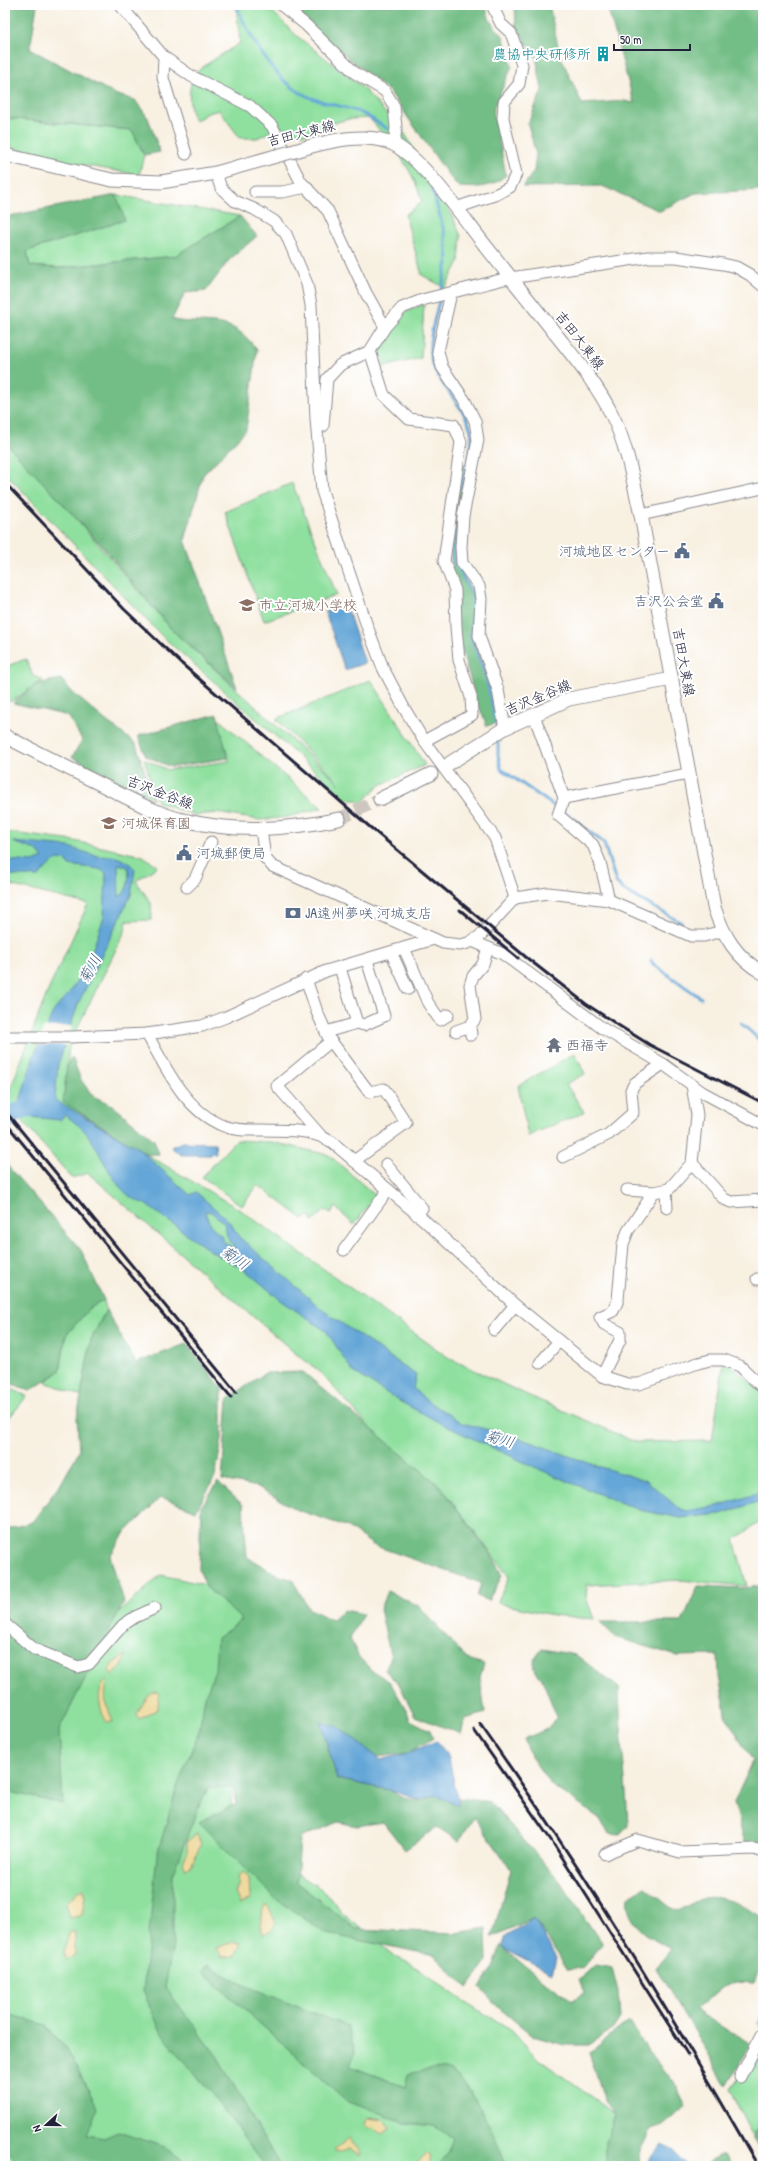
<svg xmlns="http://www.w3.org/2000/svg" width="768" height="2171" viewBox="0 0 768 2171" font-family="'Patrick Hand','Klee One',sans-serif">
  <rect width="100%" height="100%" fill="#fff"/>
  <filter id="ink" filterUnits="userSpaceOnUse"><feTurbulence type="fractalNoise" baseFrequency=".025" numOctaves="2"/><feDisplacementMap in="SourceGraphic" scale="8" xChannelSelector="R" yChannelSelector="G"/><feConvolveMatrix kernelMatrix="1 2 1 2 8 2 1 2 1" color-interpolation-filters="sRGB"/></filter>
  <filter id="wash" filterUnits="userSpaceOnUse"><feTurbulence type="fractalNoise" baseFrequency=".012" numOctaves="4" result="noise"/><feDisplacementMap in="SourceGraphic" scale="16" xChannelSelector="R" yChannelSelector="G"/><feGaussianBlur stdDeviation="0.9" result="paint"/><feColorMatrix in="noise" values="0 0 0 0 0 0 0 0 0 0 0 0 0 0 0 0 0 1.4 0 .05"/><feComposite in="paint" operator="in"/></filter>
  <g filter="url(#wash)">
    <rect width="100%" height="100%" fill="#f8f0e1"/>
    <!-- green -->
    <g fill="#8fe09f" stroke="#58816d">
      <path d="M236,5H266L297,36L361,86L405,134L451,213L461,236L459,262L445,288L422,275L405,215L422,202C413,168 392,144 369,118C360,119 349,118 341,121C313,129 311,142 281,127L257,138H240L219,110L208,113L195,121C188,108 187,86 196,73C203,65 230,50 240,43Z"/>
      <path d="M5,118L132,130L144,155L139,175L38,157L5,145Z"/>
      <path d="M116,195L240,216L175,256L58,268L30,266L27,251L124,220Z"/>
      <path d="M424,304L421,358L384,367L380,350L404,313Z"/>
      <path d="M5,436L173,631L340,784L276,719L371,680L425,765L378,786L361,804L357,800H348L163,637L5,473Z"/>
      <path d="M292,483L337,595L264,621L225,512Z"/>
      <path d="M26,659L33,676L43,680L12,701H5V664L7,666Z"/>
      <path d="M216,717L322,808L288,817L260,820L217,813L195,815L157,802L144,759L168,770L229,761Z"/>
      <path d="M5,832L74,841L143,856L158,866L136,881L151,903L152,920L127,921L125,931L69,1045L64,1102L109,1132L242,1211L449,1358L518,1391L636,1442L712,1441L724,1360L763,1392V1520L734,1540L747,1586L680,1580L587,1585L586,1598L594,1619L553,1615L497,1603L509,1577L441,1487L369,1427L318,1370L295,1353L88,1173L72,1178L15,1113L6,1100L47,993L88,904L5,884Z"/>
      <path d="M575,1053L585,1074L566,1084L584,1112L528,1136L518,1086Z"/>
      <path d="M236,1140L272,1142L329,1155L376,1196L354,1225L335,1207L331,1213L324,1210L313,1222L309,1216L303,1219L258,1185L242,1206L202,1177Z"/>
      <path d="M104,1300L106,1310L91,1340L81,1396L45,1382L60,1371L66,1335L90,1308Z"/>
      <path d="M5,1386L27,1396L5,1423Z"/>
      <path d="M161,1575L242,1593L248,1683L228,1829L326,1892L342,1913L394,1956L411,1964L462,2000L512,2030L537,2058L615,2114L632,2166H5V1598L87,1641Z"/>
      <path d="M763,2006V2032L758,2023Z"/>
      <path d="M763,2033V2124L758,2128L754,2138L730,2089L744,2070Z"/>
    </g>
    <!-- forest -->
    <g fill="#73be86" stroke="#4a7060">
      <path d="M5,5H37L30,49L117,95L135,100L148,118L160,152L144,155L132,130L5,118Z"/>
      <path d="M290,5H485L490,21L503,36L512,66L493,110L506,175C492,188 477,188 459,187L449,176L390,92L322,36Z"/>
      <path d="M515,5H549L560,55L582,104L624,101L634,103L607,5H763V190L695,193L660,211L602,186L523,187L534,171L536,154L528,124L542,90L536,57L516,27Z"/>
      <path d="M116,195L125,220L27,251L30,266L58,268L175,256L240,216L257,236L229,260L206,291L185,293L172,319C180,322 188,322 197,322C227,323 238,325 257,350L246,430L203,475L185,540L237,688L173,631L102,546L5,442V217Z"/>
      <path d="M462,463L467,476L458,560L477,608L476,642L497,706L500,722L487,726L477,702L456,631L450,545Z"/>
      <path d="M61,679L73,693L105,720L136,744L153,799L72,757L82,740L68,716L13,703L36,684Z"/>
      <path d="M217,714L228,758L171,767L146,756L138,736Z"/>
      <path d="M72,1057L81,1080L93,1096L112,1105L154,1140L159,1154H147L63,1102L67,1065Z"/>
      <path d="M5,1163L81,1250L104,1300L90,1308L66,1335L60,1371L30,1391L5,1381Z"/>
      <path d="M106,1310L136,1363L186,1344L222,1388V1439L215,1477L196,1511L161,1497L123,1535L110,1556L124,1602L59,1730L63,1804L5,1791V1530L32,1522L62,1482L79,1451L77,1418L91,1340Z"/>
      <path d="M303,1372L441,1487L494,1559L502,1576L488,1601L477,1596L481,1583L373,1545L348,1527L295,1509L258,1487L222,1480L228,1399L265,1373Z"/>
      <path d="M218,1482L243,1505L247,1557L278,1575L293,1580L308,1608L332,1620L344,1610L363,1614L350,1639L359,1657L371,1670L390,1682L407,1711L410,1720L430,1730L433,1738L408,1753L377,1757L362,1746L331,1750L337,1779L389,1790L403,1798L422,1801L435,1795L490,1802L560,1881L602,1944L584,1967L568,1970L534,1918L492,1937L511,1869L474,1817L459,1841L437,1827L405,1850L383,1822L357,1826L338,1822L300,1838L297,1883L356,1929L456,1933L486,1928L487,1961L468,1988L434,1955L327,1934L277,1900L199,1822L236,1804L235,1788L209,1787L199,1805L173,1873V1946L165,1987L217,2056L280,2166H265L212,2094L162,2034L143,1991L157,1855L177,1787L199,1731L205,1697L215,1670L217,1638L242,1620L206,1587L199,1569L201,1507Z"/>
      <path d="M763,1585V1846L745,1843L734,1802L753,1761L727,1718L719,1677L718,1655L677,1656L615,1637L600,1622H682L698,1586L746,1588Z"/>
      <path d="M387,1591L419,1606L467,1659L484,1664L480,1677L485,1713L465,1719L461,1734L415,1716L400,1686L385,1670L391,1658L380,1609Z"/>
      <path d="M542,1649L576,1655L619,1688C620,1734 626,1780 628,1826L620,1835L609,1834L599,1818L551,1785L532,1758L524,1739L547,1729L557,1717L542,1679L534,1669L533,1661Z"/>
      <path d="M645,1887L670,1907L679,1911C687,1906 695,1901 704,1898C722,1894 749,1908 763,1918V1958L754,1983L735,1982L722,1988L695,2010L751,2045L726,2085L656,1968L671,1949C650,1939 624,1922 628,1897Z"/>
      <path d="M501,1946L542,1980L572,2000L584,1993L579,1980L595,1965L612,1968L618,1991L620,2018L613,2029L589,2045H564L533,2036L499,2008L480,1987L492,1970Z"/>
      <path d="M207,1965L244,1985L348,2027L355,2053L350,2066L405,2087L408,2074C422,2071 437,2066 451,2072C472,2081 498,2145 507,2166H439L448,2152L453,2138L434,2126L405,2123L348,2102L202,1972Z"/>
      <path d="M8,2014L45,2025L65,2047L98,2108L87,2135L104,2138L118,2132L165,2147L191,2166H17L5,2142V2018Z"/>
      <path d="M630,2022L648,2051L676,2086L686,2106L663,2125L651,2129L639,2153L640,2166H606V2142L615,2114L605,2101L589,2053L621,2027Z"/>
      <path d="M763,2123V2155L754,2141L755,2131Z"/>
      <path d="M724,2154L731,2166H704L712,2159Z"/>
    </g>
    <!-- sand -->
    <g fill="#eeda9e" stroke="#887e6c">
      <path d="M126,1655L122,1666L112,1675L109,1670L113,1663Z"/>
      <path d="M107,1679L105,1699L113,1722H107C99,1711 95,1688 107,1679Z"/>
      <path d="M156,1692L159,1693L158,1709L140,1719L137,1715C141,1707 147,1694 156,1692Z"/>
      <path d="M197,1834L201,1844L191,1866L186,1869L183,1862L187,1853V1841Z"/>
      <path d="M244,1872L249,1878L250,1899L240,1904L235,1893L239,1883L238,1876Z"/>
      <path d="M84,1889L85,1896L82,1915L70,1918L66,1903L79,1891Z"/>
      <path d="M266,1905L270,1910L276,1923L270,1931L263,1934C260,1924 259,1914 266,1905Z"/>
      <path d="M70,1932H75V1955L67,1960L63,1952Z"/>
      <path d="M233,1942L241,1943L235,1956L222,1957L216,1948Z"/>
      <path d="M368,2118L384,2120L390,2128L382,2133L372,2127L368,2128L365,2123Z"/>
      <path d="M349,2137L362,2155H358L349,2149L342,2152L335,2151V2148Z"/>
      <path d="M428,2153L431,2158L429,2166H414Z"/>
    </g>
    <!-- water -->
    <g fill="#63a6d7" stroke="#426489" fill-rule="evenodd">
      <path d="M346,605L365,663L345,670L325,612Z"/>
      <path d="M13,842L69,847L97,856L117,857L129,863L135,869L131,895L78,1004L58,1065L55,1100L138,1148L190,1195L196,1192L229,1221L239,1237L324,1311L416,1375L413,1388L429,1402L462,1423L516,1437L597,1466L647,1481L677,1507L686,1511L717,1506L750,1496L763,1489V1500L721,1514L681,1518L639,1510L552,1475L450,1428L401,1402L352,1371L327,1332L282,1301L245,1270L209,1250L145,1204C115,1195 106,1161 90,1138C84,1128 74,1122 65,1115L60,1120L30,1117L19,1104L34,1055L53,1012L73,988L90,957L104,917L106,873L99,869L68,865L66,860L58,859L47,867L39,877L5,875V860L33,862L43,858L36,850ZM118,864L128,867C130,877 129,891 119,897ZM205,1211L211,1212L224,1223L227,1236L236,1250L223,1241V1237C214,1230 208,1223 205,1211Z"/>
      <path d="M182,1142L215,1143L216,1153H211L210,1155H181L171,1147Z"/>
      <path d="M321,1722L339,1727L381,1760L408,1753L436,1741L448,1755L459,1805L435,1795L420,1800L389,1790L337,1779Z"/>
      <path d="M534,1918L556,1958L552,1973L503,1948L504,1937Z"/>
      <path d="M663,2145L674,2151L689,2166H650V2159Z"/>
    </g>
    <!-- pier -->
    <path fill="#f8f0e1" d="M72,1026L67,1045H37L44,1027Z"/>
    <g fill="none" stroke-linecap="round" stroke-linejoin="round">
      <!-- stream -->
      <g stroke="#63a6d7" stroke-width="3">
        <path d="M236,5C250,37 275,83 309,97C326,104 345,106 361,113C371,117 379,124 388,129"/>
        <path d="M432,188L444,231L448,258L441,292"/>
        <path d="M440,297C437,310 428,341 430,352C433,383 463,401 471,430C475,447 464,474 459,490"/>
        <path d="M454,529L453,559L473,595L471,638L486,677L496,724"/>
        <path d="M498,739V755L501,769L557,808"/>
        <path d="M562,811L604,843L616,882L623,890L682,923"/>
        <path d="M651,960L653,964L701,998"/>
        <path d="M741,1023L763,1043"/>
      </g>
      <!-- river -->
      <path stroke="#63a6d7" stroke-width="18" d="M5,1121L15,1113L46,1100"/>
    </g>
  </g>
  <g filter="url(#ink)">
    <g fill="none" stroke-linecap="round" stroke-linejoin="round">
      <!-- major-tunnel -->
      <path stroke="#cdc7c0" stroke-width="13" stroke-dasharray="13 6" stroke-linecap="butt" d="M339,819L380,799"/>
      <defs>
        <g id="minor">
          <path d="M120,5L164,57L163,78L186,154"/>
          <path d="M281,5L306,25L355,73L385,91L394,106L396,128L394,145"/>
          <path d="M164,57L191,76L250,106L272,126L301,182L328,211L366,293L385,327"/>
          <path d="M216,173L221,188L235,201L254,209L274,221L286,234L307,284L311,305L316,419L322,491L367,626L383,668L404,708L424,741L495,838L515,898"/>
          <path d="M255,192H282L307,187"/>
          <path d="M456,208L497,194L510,187L516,174L503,118L504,102L519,84L522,65L511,33L501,24L492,5"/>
          <path d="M451,293L438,351L442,367L465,401L475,421L478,440L463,516L461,547L462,563L479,586L481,599L479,636L498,690L505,728"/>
          <path d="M370,351L384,395L409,419L454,425L461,442L444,561L455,590L456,627L459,660L471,697L472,715L424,741"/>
          <path d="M323,426L327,379L340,365L370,351L385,327L402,308L422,300L504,279L648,257H676L723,264L736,267L750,275L763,286"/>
          <path d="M641,515L763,488"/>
          <path d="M534,715L564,798L558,815L593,845L600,862L609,900"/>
          <path d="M564,798L688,774"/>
          <path d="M261,829L265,858L272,866L443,943L460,945L468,943L480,936L515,898L548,893L609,900L691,936H704L722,931"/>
          <path d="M187,887L195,879L211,842"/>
          <path d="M472,941L503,954L602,1028L663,1064L702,1092L763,1125"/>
          <path d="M404,948L428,1003L440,1020L448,1015"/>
          <path d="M391,952L408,989"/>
          <path d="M306,979L317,1012L329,1039"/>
          <path d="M357,1023L364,1025L384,1016L367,960"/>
          <path d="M456,1031L470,1026"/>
          <path d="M326,1032L357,1023L340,968"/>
          <path d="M147,1034C166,1068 185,1111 224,1126C236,1131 251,1130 264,1130C290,1131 307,1128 332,1142L424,1220L515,1305L602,1376L627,1384H639L698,1363L710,1360H724L740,1366L763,1388"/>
          <path d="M471,1035L470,1026L475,1019L470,985L473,976L483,964L488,948"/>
          <path d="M5,1037H71L147,1034L202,1026L226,1017L326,971L434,939"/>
          <path d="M692,1085L697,1115L692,1163L724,1199L731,1202L763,1200"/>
          <path d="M321,1136L277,1086L331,1041L369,1092L384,1089L406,1123L354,1161"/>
          <path d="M563,1157L609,1134L633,1113L631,1090L635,1083L663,1064"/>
          <path d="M386,1164L422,1208L417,1215"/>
          <path d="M627,1190L654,1192"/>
          <path d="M666,1190L667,1208"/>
          <path d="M344,1250L388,1190"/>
          <path d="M757,1279H763"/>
          <path d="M494,1330L515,1305"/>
          <path d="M540,1363L559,1341"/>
          <path d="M602,1376L620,1340V1332L604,1324L600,1317L613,1311L618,1300L623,1244L628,1231L654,1192L669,1189L692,1163"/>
          <path d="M5,1624L34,1649L78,1667L89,1664L123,1625L135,1617L155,1608"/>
          <path d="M605,1854L638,1840L680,1852L754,1849L763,1852"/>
          <path d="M740,2077L763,2033"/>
        </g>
        <g id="major">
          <path d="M295,151C323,142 368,130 395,145C425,162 462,216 484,244C509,275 533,306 558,337C577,361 597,385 611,413C627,444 633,481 641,515L714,907C723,935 736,958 763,973"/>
          <path d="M5,155L112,180L161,182L216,173L276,156"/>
          <path d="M5,736C39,754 74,771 108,788C132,800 157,814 183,820C237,833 286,830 339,819"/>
          <path d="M450,763L505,728L569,699L672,679"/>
          <path d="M380,799L431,774"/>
        </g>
      </defs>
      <!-- minor casing -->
      <use href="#minor" stroke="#8d898e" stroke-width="13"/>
      <!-- major casing -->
      <use href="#major" stroke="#8d898e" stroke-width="15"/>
      <!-- minor -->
      <use href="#minor" stroke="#fff" stroke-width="11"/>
      <!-- major -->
      <use href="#major" stroke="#fff" stroke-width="13"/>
      <!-- rail -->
      <g stroke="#22223b" stroke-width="3">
        <path d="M5,483L124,609L182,664L371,828L527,958L586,1004L618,1025L650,1045L763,1103"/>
        <path d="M460,910L518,958"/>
        <path d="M5,1111L236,1392"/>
        <path d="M5,1122L231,1397"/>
        <path d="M480,1724C581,1866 672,2015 758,2166"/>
        <path d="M474,1730L553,1843L688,2055"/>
      </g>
      <defs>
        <path id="major-bridge" d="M276,156L295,151"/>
      </defs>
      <!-- major-bridge casing -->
      <use href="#major-bridge" stroke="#8d898e" stroke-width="15" stroke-linecap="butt"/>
      <!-- major-bridge -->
      <use href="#major-bridge" stroke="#fff" stroke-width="13"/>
    </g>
  </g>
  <!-- icons -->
  <defs>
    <symbol id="building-bare" viewBox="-9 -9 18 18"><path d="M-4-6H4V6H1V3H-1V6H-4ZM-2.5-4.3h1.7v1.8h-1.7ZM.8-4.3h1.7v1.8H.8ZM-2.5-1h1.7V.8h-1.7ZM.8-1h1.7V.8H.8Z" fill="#0f9aa8" stroke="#fff" stroke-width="2.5" paint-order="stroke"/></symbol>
    <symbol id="civic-bare" viewBox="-9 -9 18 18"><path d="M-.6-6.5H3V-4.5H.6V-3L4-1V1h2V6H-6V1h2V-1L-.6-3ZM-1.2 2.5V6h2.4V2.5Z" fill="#5c6f8a" stroke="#fff" stroke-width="2.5" paint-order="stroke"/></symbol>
    <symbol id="school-bare" viewBox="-9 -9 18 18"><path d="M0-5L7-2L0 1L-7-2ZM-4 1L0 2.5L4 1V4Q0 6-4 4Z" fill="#8d6e63" stroke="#fff" stroke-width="2.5" paint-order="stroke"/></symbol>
    <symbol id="bank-bare" viewBox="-9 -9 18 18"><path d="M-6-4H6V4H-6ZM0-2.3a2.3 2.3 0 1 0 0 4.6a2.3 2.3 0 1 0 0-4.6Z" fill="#5c6f8a" stroke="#fff" stroke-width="2.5" paint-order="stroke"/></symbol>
    <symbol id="temple-bare" viewBox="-9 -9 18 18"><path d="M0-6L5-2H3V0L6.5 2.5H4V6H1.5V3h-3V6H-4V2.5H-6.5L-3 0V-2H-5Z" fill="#6b7280" stroke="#fff" stroke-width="2.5" paint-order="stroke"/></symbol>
  </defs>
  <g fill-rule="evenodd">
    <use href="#building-bare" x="592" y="43" width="22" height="22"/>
    <use href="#civic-bare" x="671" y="540" width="22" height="22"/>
    <use href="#civic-bare" x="705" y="590" width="22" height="22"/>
    <use href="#school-bare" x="236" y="594" width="22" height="22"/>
    <use href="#school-bare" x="98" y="812" width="22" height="22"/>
    <use href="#civic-bare" x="173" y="842" width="22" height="22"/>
    <use href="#bank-bare" x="282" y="902" width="22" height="22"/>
    <use href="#temple-bare" x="543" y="1034" width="22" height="22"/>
  </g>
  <g text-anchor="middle" stroke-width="4" stroke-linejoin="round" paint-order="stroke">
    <!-- culture labels -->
    <g font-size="14" fill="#0d838f" stroke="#fff" text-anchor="end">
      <text x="591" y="59">農協中央研修所</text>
    </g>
    <!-- street labels -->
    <g font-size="14" fill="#22223b" stroke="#fff">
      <text transform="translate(301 133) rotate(-14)" y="5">吉田大東線</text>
      <text transform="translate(580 340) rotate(52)" y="5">吉田大東線</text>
      <text transform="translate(684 662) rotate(80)" y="5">吉田大東線</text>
      <text transform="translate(538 697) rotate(-23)" y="5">吉沢金谷線</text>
      <text transform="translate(160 792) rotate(21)" y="5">吉沢金谷線</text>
    </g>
    <!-- service labels -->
    <g font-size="14" fill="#4e5e75" stroke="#fff" text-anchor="end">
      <text x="670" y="556">河城地区センター</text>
      <text x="704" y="606">吉沢公会堂</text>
      <text x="196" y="858" text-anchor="start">河城郵便局</text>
      <text x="305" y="918" text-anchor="start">JA遠州夢咲 河城支店</text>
    </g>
    <!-- education labels -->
    <g font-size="14" fill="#785e54" stroke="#fff" text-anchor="start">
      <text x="259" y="610">市立河城小学校</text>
      <text x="121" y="828">河城保育園</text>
    </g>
    <!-- worship labels -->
    <g font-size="14" fill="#5b616d" stroke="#fff" text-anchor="start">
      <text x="566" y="1050">西福寺</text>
    </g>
    <!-- water labels -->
    <g font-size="15" font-style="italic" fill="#3f5d81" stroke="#fff">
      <text transform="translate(90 969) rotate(-62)" y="5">菊川</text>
      <text transform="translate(235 1258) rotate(34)" y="5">菊川</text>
      <text transform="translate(500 1439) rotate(16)" y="5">菊川</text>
    </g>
  </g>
  <!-- margin -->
  <rect width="768" height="2171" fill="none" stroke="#fff" stroke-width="20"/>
  <!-- north arrow -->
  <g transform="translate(46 2125) rotate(249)" stroke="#ffffff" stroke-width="3" paint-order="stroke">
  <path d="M0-3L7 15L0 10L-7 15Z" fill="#22223b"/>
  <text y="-6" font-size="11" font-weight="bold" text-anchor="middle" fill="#22223b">N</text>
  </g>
  <!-- scale -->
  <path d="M614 44v6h76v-6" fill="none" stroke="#22223b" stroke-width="2"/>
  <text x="620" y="44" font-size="12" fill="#22223b" stroke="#ffffff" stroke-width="3" paint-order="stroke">50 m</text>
</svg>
